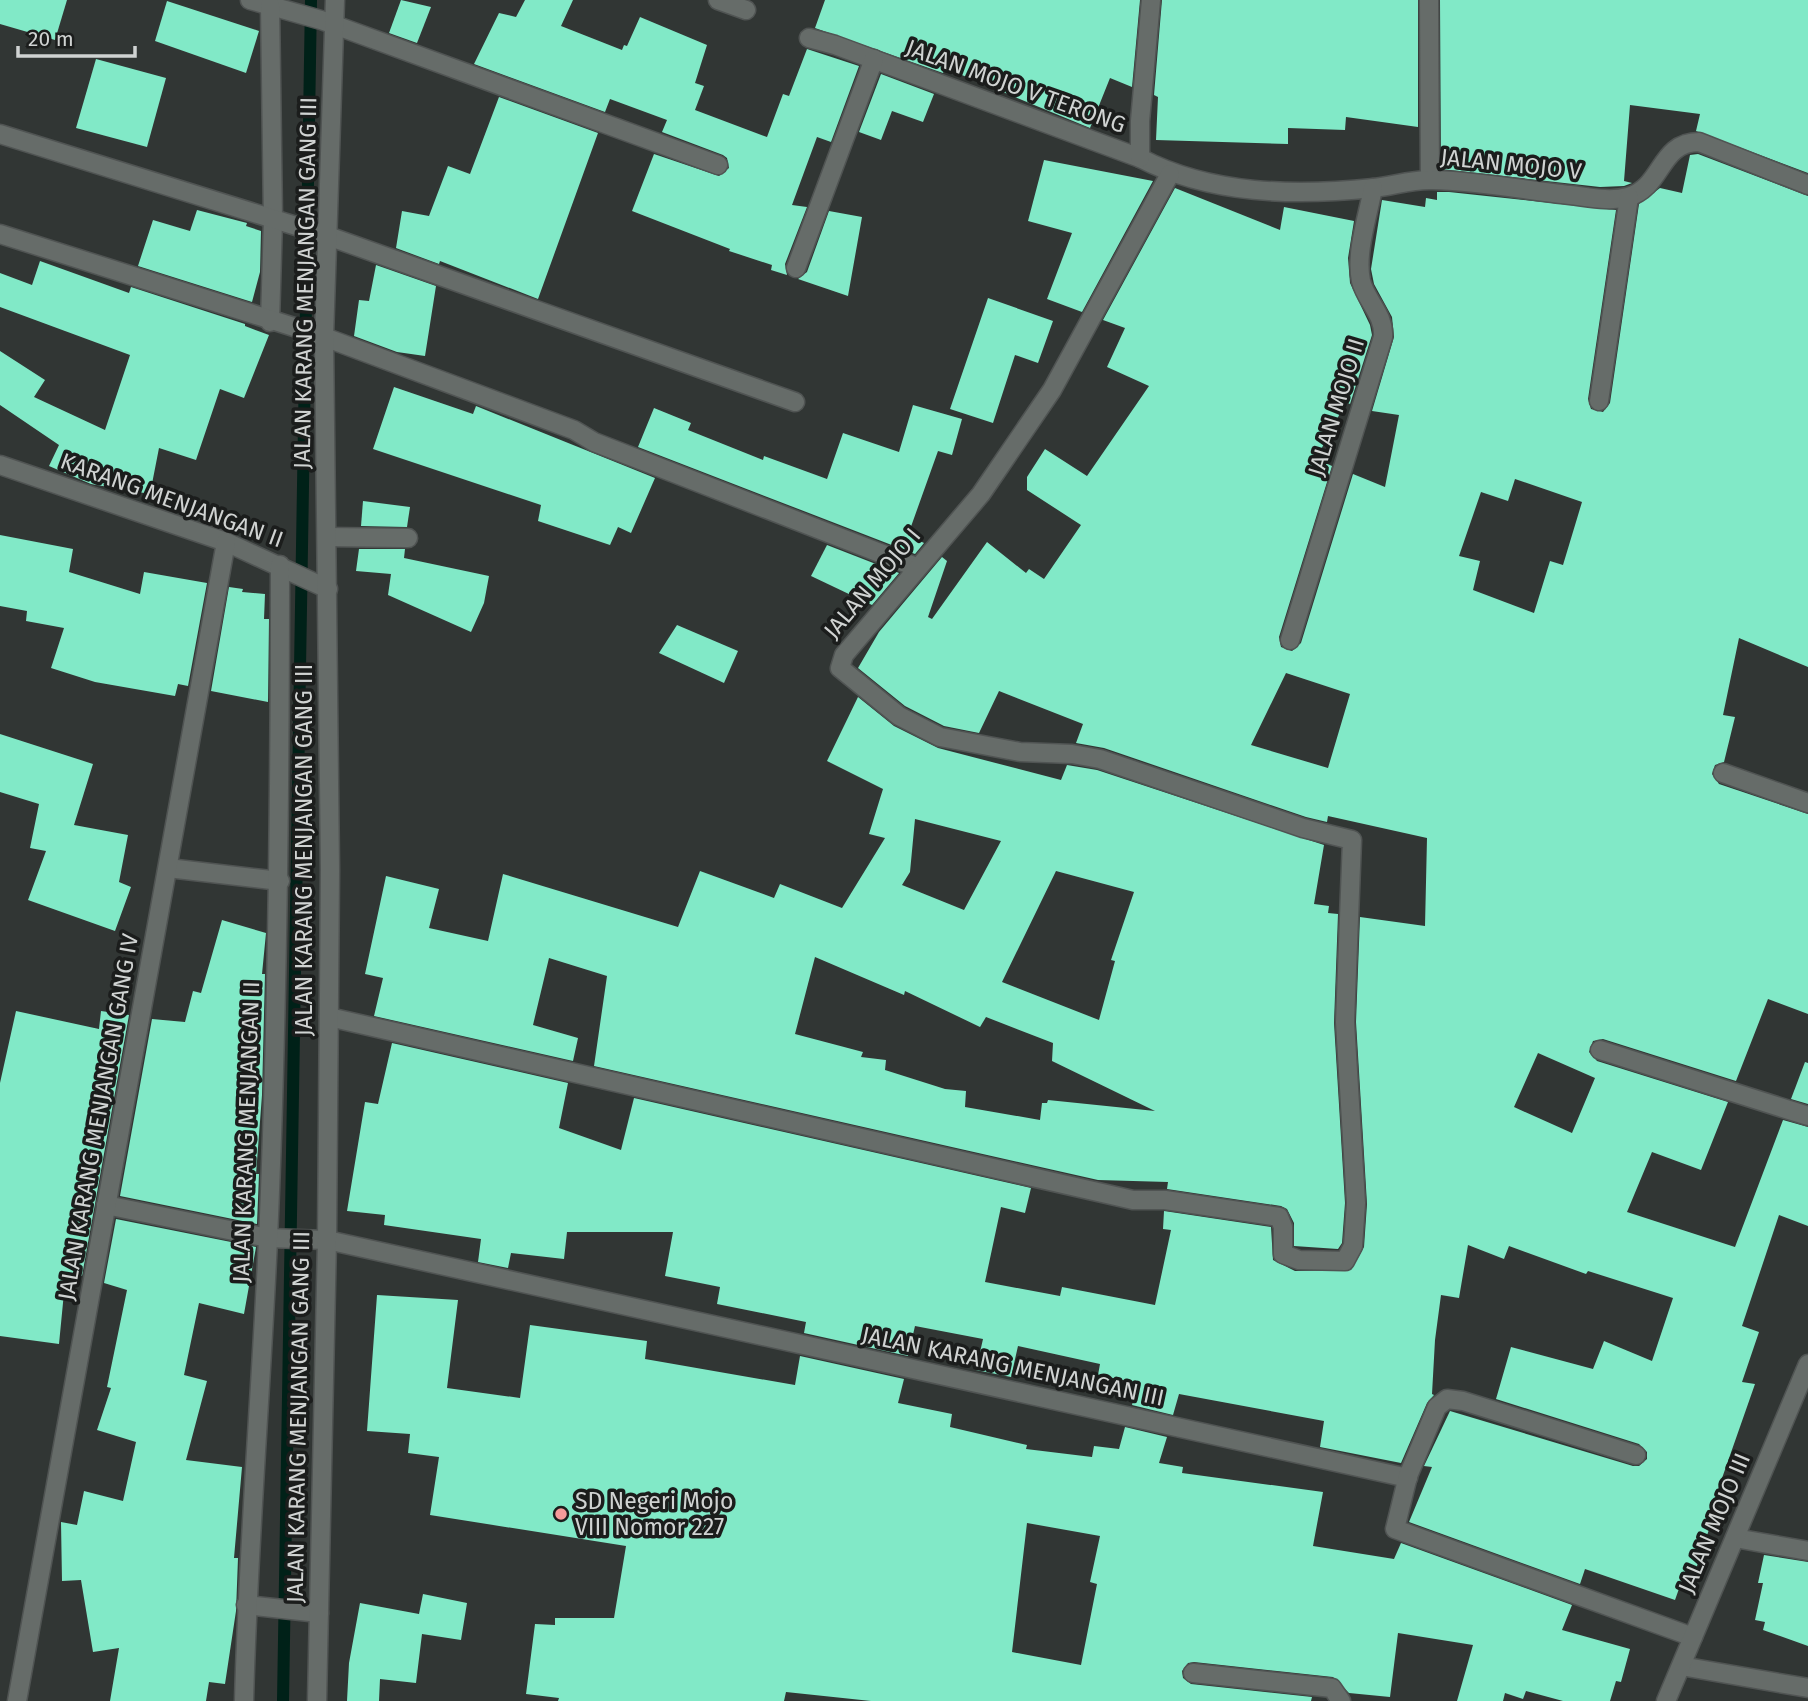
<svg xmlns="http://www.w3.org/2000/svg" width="1808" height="1701" viewBox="0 0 1808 1701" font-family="'Fira Sans',sans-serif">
  <rect width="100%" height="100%" fill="#313634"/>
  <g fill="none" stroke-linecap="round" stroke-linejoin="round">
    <!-- stream -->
    <path stroke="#002118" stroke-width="12" d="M283,1701L311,0"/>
  </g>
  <!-- building -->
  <g fill="#81e9c7" fill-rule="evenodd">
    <path d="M0,0H67L55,40L0,24Z"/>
    <path d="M401,0L431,7L417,43L389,33Z"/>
    <path d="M525,0H573L561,26L622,50L624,45L627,46L640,17L707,45L695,83L704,86L695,110L767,137L783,94L789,96L807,49L859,66L831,142L817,137L792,205L807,207L785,264L787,275L771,270L772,265L729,251L730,249L632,211L654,154L719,176L729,168L727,158L723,155L662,132L667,120L610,99L605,112L474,64L499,13L516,17Z"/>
    <path d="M825,0H1140L1132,87L1110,78L1090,128L945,68L943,73L815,28Z"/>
    <path d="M1162,0H1418V127L1346,117L1345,130L1288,128V144L1156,140L1158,97L1154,95Z"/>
    <path d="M1440,0H1808V173L1696,131L1700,114L1630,105L1624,181L1632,183L1624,186L1600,187L1441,169Z"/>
    <path d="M167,1L259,31L246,73L155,41Z"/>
    <path d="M96,59L166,78L147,147L76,128Z"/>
    <path d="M881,74L934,94L923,122L892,111L881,140L859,132Z"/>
    <path d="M499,97L598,133L538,299L440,261L439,264L396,248L402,211L429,216L448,166L470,174Z"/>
    <path d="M1698,154L1808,196V667L1739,638L1723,715L1735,717L1724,762L1715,765L1712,774L1719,784L1808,814V1014L1768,999L1736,1081L1603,1039L1593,1041L1589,1052L1597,1061L1728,1102L1701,1170L1652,1152L1627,1212L1735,1247L1783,1120L1808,1127V1226L1779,1215L1742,1326L1759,1332L1742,1382L1755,1384L1714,1501L1718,1502L1696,1569L1687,1566L1675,1600L1585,1569L1580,1584L1409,1522L1432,1467L1424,1466L1450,1411L1633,1466H1639L1647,1459V1452L1639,1444L1496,1399L1511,1347L1593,1369L1604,1341L1652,1361L1673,1298L1588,1271L1586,1274L1509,1246L1504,1259L1468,1245L1459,1298L1441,1295L1435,1340L1432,1394L1434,1395L1427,1403L1401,1463L1320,1447L1324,1421L1179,1394L1173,1415L1132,1405L1138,1383L1098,1375L1100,1364L1018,1346L1011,1377L976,1370L983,1339L915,1326L908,1356L804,1333L806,1322L717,1304L720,1287L665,1276L673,1232H567L564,1259L511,1253L508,1268L478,1262L481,1239L384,1225L385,1215L347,1211L365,1102L378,1104L392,1043L568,1083L559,1128L621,1150L634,1098L1031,1188L1025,1213L1001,1207L985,1282L1060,1296L1062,1287L1155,1305L1171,1230L1163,1229L1164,1211L1271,1227L1273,1260L1295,1271L1351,1270L1364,1247L1367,1204L1356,1022L1360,917L1425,926L1427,838L1328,816L1327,822L1306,817L1104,748L1076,743L1083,724L999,691L979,733L944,726L905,706L858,668L879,632L942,557L947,561L928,617L932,619L987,542L1026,573L1029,569L1044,579L1081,525L1027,490V477L1045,449L1087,476L1149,386L1107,367L1125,328L1103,320L1175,188L1280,230L1284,207L1354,221L1348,258L1350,283L1370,325L1372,335L1350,404L1346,402L1316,459L1332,466L1279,637L1281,647L1292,651L1301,643L1353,474L1385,487L1399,415L1372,411L1394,337L1392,317L1374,284L1371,269L1382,200L1425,207L1426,198L1437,200V192H1449L1616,210L1588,399L1591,409L1603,412L1610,403L1639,204L1660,188L1682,193L1690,155ZM1515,479L1582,502L1563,565L1550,561L1534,613L1473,590L1480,561L1459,556L1481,492L1508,501ZM1286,673L1350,694L1328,768L1251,745ZM1538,1053L1595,1078L1572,1133L1514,1107Z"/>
    <path d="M1044,160L1153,181L1082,312L1047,299L1072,233L1028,221Z"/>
    <path d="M197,210L247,223L246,226L261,231L260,272L252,302L138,266L153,220L190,231Z"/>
    <path d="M829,211L862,217L848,296L798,279L807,272Z"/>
    <path d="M40,261L129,293L131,287L245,324V326L269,335L244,398L220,389L196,460L159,448L150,494L91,484L49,466L59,445L0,405V351L45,380L34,397L105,430L130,355L0,307V273L32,285Z"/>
    <path d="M376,265L436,286L425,356L397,352L354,336L359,300L369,301Z"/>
    <path d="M988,298L1053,321L1038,363L1015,355L993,423L950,409Z"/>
    <path d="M394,387L473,414L476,406L655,478L631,533L618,527L610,545L538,521L541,505L373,449Z"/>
    <path d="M913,405L962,419L952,455L938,451L908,535L924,543L915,554L638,447L654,408L691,423L688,430L763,460L764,456L827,479L843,433L899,452Z"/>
    <path d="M363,501L410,507L407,527L361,526Z"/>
    <path d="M0,535L73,549L69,572L140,594L144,572L207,583L188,686L178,684L175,696L95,682L51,668L64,628L26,621L27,611L0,606Z"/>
    <path d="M827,545L899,573L872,605L811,576Z"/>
    <path d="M359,549H405L404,558L489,576L484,603L471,632L388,595L391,574L356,571Z"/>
    <path d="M229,587L243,589L242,592L265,594L264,619H269L268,702L211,691Z"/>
    <path d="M677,625L738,651L724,683L659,653Z"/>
    <path d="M858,697L894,726L938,748L1061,780L1067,765L1097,770L1324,845L1314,904L1329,906L1328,913L1338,914L1334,1023L1345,1203L1342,1243L1338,1249L1294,1246V1223L1287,1209L1281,1206L1167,1189L1168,1182L1098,1180L594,1066L607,976L549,958L533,1025L578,1038L573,1061L374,1016L383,978L365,974L386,876L439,889L429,928L488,941L503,874L678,927L700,871L774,898L780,884L842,908L885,838L869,834L883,789L827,761ZM915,819L1001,841L964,910L902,885L910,872ZM1056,871L1134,892L1111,960L1115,961L1099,1020L1002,982ZM815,957L904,995L905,991L980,1027L986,1017L1053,1043L1052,1061L1155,1111L1048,1100L1047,1103H1042L1040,1120L965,1107L966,1091L945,1089L885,1070L886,1060L861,1057L863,1052L795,1034Z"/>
    <path d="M0,734L93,764L74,825L128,835L119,882L131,887L115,931L28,900L46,851L30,848L39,804L0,792Z"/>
    <path d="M222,920L266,933L262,974H265L262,1095L256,1174H259L257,1224L120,1196L152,1019L185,1022L193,991L201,993Z"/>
    <path d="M16,1011L99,1029L101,1011L129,1015L82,1276L66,1272L59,1344L0,1336V1083Z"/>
    <path d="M1805,1062L1808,1063V1104L1791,1099Z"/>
    <path d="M116,1219L256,1247L244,1314L199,1303L184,1375L207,1381L186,1460L242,1467L234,1558H238L236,1611L225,1684L209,1682L206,1701H110L119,1648L93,1652L81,1580L62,1581L61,1522L77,1525L84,1491L123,1501L136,1442L97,1430L111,1388L107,1387L127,1290L104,1283Z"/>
    <path d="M377,1295L458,1300L447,1388L520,1398L530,1325L647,1341L645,1359L795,1385L800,1356L904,1379L898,1403L952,1414L950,1427L1027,1445L1026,1449L1092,1457L1094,1446L1119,1449L1125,1427L1167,1437L1159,1463L1183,1467L1182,1473L1323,1492L1313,1546L1394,1559L1401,1543L1572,1605L1562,1630L1630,1649L1621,1682L1616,1681L1610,1701H1563L1526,1691L1523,1699L1505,1693L1503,1701H1457L1473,1645L1398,1633L1390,1697L1349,1693L1333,1677L1194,1662L1188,1663L1182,1671L1183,1678L1191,1684L1312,1697L1311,1701H871L786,1692L784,1701H558L559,1698L526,1694L535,1624L555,1625V1618H614L626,1546L430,1515L439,1457L408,1453L410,1434L367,1431ZM1027,1523L1100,1536L1090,1582L1097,1584L1081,1665L1012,1652Z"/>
    <path d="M1764,1555L1808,1562V1646L1763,1630L1765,1622L1755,1620L1763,1583H1758Z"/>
    <path d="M423,1594L467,1603L461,1640L422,1634L416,1683L380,1679L379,1701H347L349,1663L360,1603L419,1614Z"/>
  </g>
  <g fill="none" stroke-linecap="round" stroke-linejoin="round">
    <defs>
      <g id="street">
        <path d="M250,0L321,20L718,165"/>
        <path d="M718,0L746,10"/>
        <path d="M1429,0L1430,179"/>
        <path d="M270,5L273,220L270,322"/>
        <path d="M809,38L835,45L1140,158C1211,195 1295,196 1374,188C1393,186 1413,179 1432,180C1478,181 1524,190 1570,195C1588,197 1609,202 1628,197C1663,187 1659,142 1699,142L1808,185"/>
        <path d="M0,134L325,235L795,402"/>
        <path d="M1140,158V121L1151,0"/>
        <path d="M0,234L316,334L574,430L594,442L916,567"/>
        <path d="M796,268L874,59"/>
        <path d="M1599,401L1629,197"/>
        <path d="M0,465L226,542L328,589"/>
        <path d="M327,537L408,538"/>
        <path d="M1290,640L1383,337C1385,315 1366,301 1361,281C1355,253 1368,216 1373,188"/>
        <path d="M1723,773L1808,803"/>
        <path d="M168,868L280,881"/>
        <path d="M329,1017L1133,1200H1165L1279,1217L1283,1227V1254L1299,1260L1345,1261L1353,1246L1356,1203L1345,1022L1352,840L1303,828L1100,759L1072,754L1020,752L940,737L899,716L840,668L844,655L981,494L1052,390L1170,174"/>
        <path d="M1600,1050L1808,1116"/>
        <path d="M106,1205L268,1238L327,1240L1408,1478"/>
        <path d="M1636,1455L1463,1401L1447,1399L1437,1407L1408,1476L1395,1529L1693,1637"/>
        <path d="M1735,1538L1808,1551"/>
        <path d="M246,1605L319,1613"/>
        <path d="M1681,1666L1808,1688"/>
        <path d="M1193,1673L1332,1688L1341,1701"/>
        <path d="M17,1701L226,542"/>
        <path d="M244,1701C248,1547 261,1393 268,1239C278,1014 280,790 280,565"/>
        <path d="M317,1701L327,1240L330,870L324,337L335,0"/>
        <path d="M1666,1701L1808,1364"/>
      </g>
    </defs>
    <!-- street casing -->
    <use href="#street" stroke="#505453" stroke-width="21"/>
    <!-- street -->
    <use href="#street" stroke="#666c69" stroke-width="18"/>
  </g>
  <!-- markers -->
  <circle fill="#f59b9a" stroke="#1b1d1c" stroke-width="2.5" cx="561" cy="1514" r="7"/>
  <g text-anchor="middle" stroke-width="7" stroke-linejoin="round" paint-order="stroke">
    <!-- street labels -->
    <g font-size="23" fill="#d0d3d2" stroke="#1b1d1c">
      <text transform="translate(1016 86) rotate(20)" y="8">JALAN MOJO V TERONG</text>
      <text transform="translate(1511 164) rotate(6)" y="8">JALAN MOJO V</text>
      <text transform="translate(305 283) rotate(-89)" y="8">JALAN KARANG MENJANGAN GANG III</text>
      <text transform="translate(1336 407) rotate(-73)" y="8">JALAN MOJO II</text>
      <text transform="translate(172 500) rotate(20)" y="8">KARANG MENJANGAN II</text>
      <text transform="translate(872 583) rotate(-50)" y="8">JALAN MOJO I</text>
      <text transform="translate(304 850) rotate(-90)" y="8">JALAN KARANG MENJANGAN GANG III</text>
      <text transform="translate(98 1117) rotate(-80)" y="8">JALAN KARANG MENJANGAN GANG IV</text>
      <text transform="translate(246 1132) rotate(-88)" y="8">JALAN KARANG MENJANGAN II</text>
      <text transform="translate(1013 1366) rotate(12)" y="8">JALAN KARANG MENJANGAN III</text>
      <text transform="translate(298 1417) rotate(-89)" y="8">JALAN KARANG MENJANGAN GANG III</text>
      <text transform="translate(1714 1523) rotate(-67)" y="8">JALAN MOJO III</text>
    </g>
    <!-- poi labels -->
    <g font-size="23" fill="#d0d3d2" stroke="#1b1d1c" text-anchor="start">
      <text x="575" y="1509">SD Negeri Mojo<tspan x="575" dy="26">VIII Nomor 227</tspan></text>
    </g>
  </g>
  <!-- scale -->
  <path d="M18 46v10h117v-10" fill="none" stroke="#d0d3d2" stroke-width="3.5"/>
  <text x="28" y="46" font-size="21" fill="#d0d3d2" stroke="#1b1d1c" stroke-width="5" paint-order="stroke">20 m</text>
</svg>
